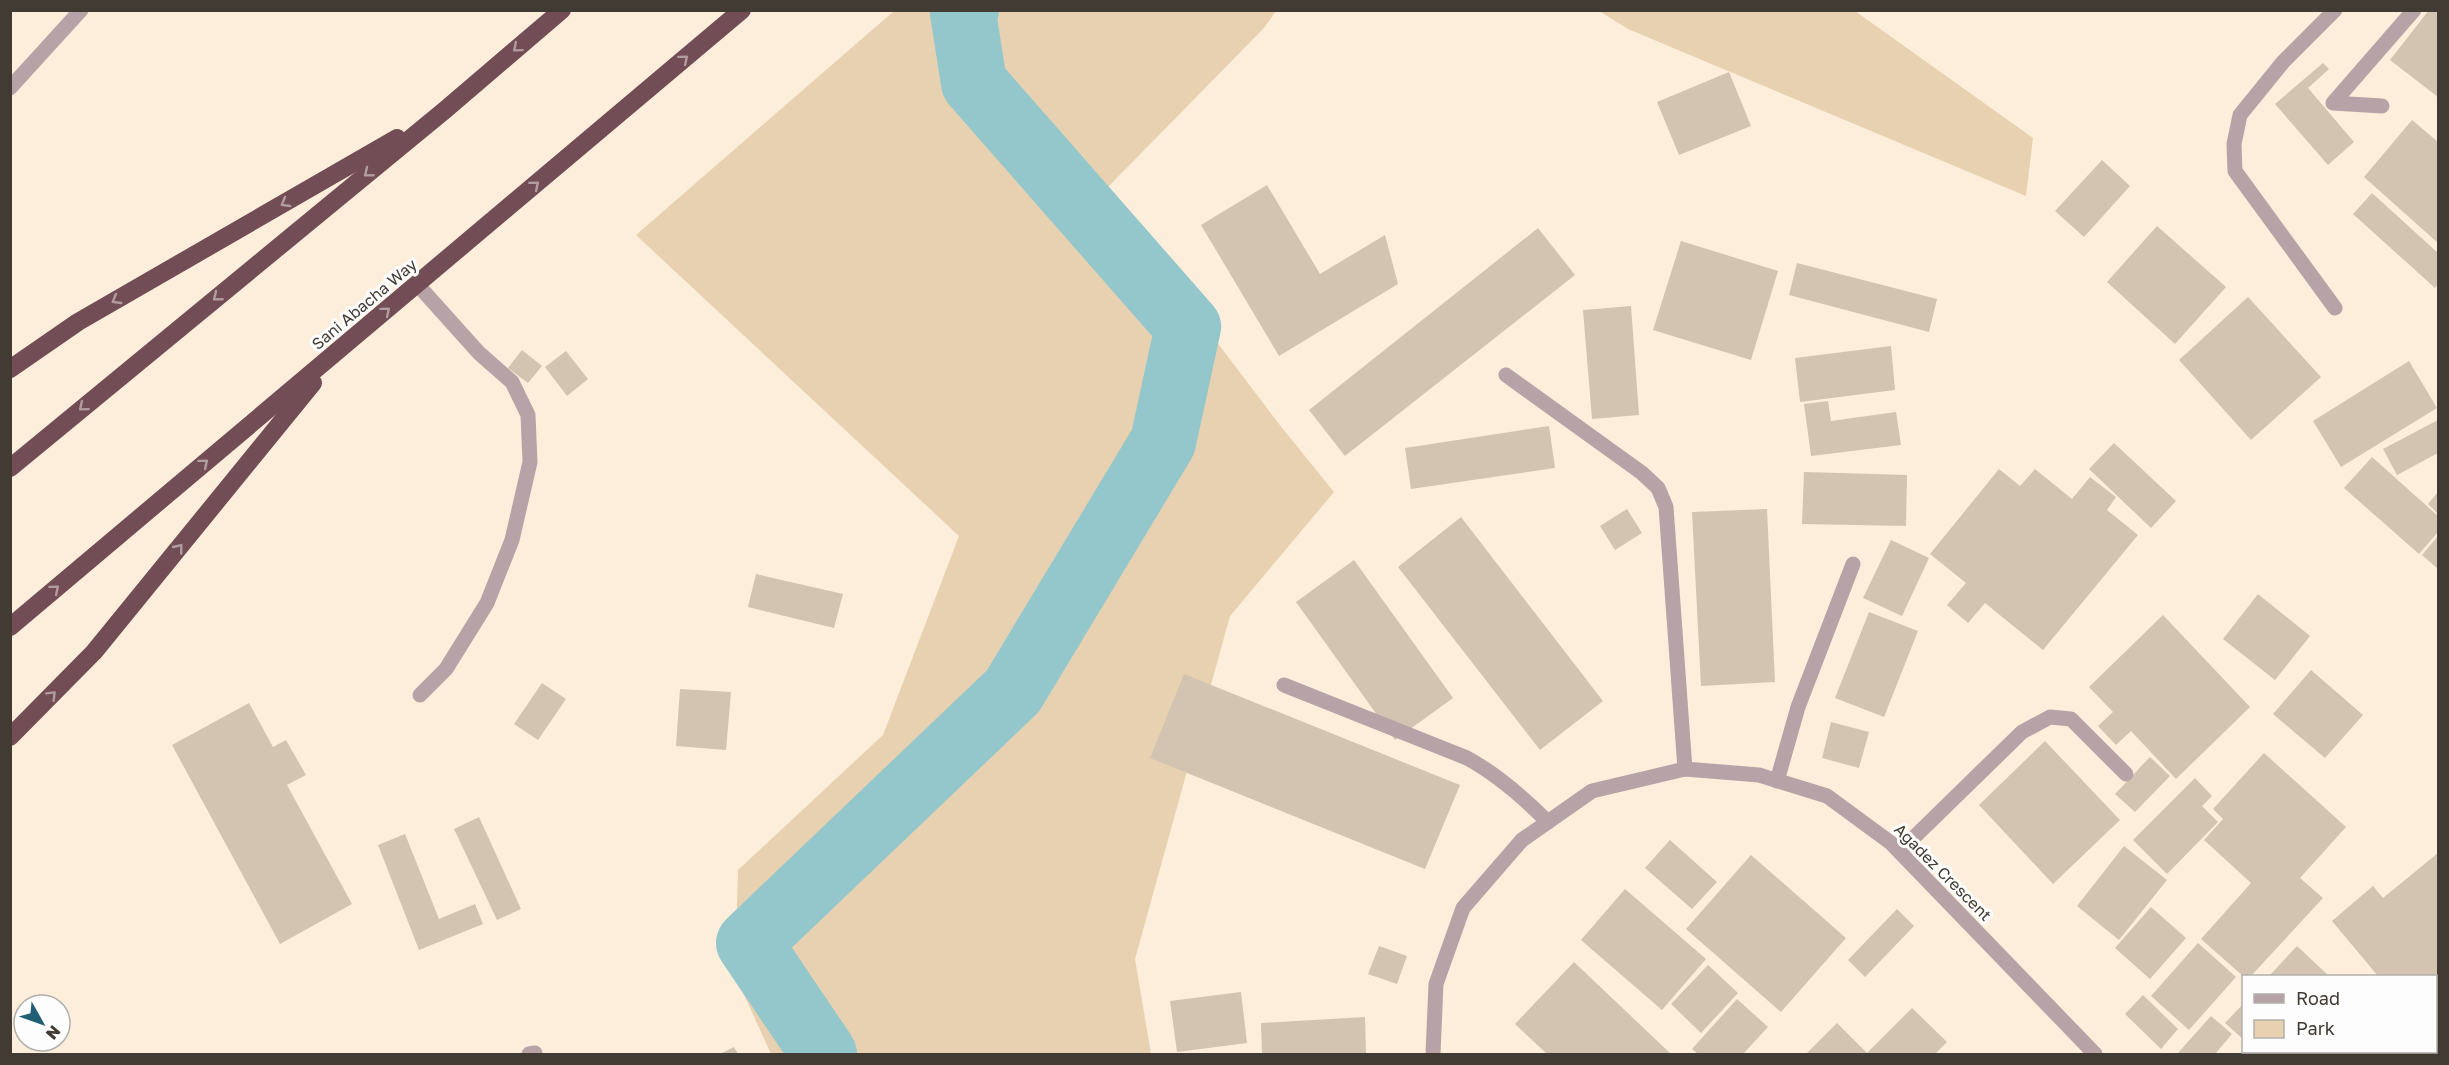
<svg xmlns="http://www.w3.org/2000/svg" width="2449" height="1065" viewBox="0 0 2449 1065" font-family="'Golos Text',sans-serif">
  <rect width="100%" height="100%" fill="#fceeda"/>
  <!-- green -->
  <g fill="#e8d1b0">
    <path d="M894,11H1276L1264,28L1103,192L1279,424L1334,492L1230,616L1135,959L1151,1054H771L735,975L738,870L883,735L959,536L636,235Z"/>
    <path d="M1599,11H1855L2033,138L2026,196L1628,29Z"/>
  </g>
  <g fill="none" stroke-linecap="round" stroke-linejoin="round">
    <!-- river -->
    <path stroke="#94c7cb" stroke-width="66" d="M824,1054L749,943L1013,691L1163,442L1188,327L974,83L963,13L966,10"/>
  </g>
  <!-- building -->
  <g fill="#d2c4b1">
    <path d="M2429,10H2438V97L2390,60Z"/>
    <path d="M2323,63L2329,69L2308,88L2354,142L2328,165L2275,104Z"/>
    <path d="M1729,72L1751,126L1679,155L1657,102Z"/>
    <path d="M2412,120L2438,142V243L2364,177Z"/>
    <path d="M2102,160L2130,186L2084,237L2055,211Z"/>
    <path d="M1267,185L1320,274L1385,235L1398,284L1279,356L1201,225Z"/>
    <path d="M2372,193L2438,253V284L2435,288L2353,214Z"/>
    <path d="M2157,226L2226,287L2175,344L2107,282Z"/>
    <path d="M1538,228L1575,275L1345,456L1309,410Z"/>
    <path d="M1681,241L1778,271L1751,360L1653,330Z"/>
    <path d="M1797,263L1937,299L1929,332L1789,295Z"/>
    <path d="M2248,297L2321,377L2251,440L2179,360Z"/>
    <path d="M1631,306L1639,415L1592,419L1583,310Z"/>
    <path d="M1891,346L1895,390L1800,402L1795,358Z"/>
    <path d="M522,350L542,366L528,383L508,368Z"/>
    <path d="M566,351L588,379L567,396L545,367Z"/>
    <path d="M2409,361L2437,408L2341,467L2313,421Z"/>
    <path d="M1828,401L1831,421L1896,412L1901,445L1811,456L1804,404Z"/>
    <path d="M2438,420V453L2397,475L2383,449Z"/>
    <path d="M1549,426L1555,468L1411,489L1405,448Z"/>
    <path d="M2114,443L2176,501L2151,528L2089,469Z"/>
    <path d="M2372,457L2438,516V532L2419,554L2344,488Z"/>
    <path d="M1999,469L2020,486L2035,469L2072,499L2090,477L2116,497L2107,510L2138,535L2043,650L1985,603L1968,623L1947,605L1966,583L1930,554Z"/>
    <path d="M1804,472L1907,475L1906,526L1802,524Z"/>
    <path d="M2438,492V514L2428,504Z"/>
    <path d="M1627,509L1642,533L1615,550L1600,526Z"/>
    <path d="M1767,509L1775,682L1701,686L1692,512Z"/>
    <path d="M1461,517L1603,701L1540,750L1398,567Z"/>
    <path d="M2438,536V569L2422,555Z"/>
    <path d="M1891,540L1929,558L1902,616L1863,598Z"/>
    <path d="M1354,560L1453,698L1395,740L1296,602Z"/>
    <path d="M756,574L843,594L834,628L748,607Z"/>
    <path d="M2258,594L2310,636L2275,680L2223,639Z"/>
    <path d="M1869,612L1918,631L1884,717L1835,698Z"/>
    <path d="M2163,615L2250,707L2176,779L2131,731L2116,745L2098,726L2113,712L2089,687Z"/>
    <path d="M2311,670L2363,715L2325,758L2273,714Z"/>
    <path d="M1184,674L1460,785L1425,869L1150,758Z"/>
    <path d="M542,683L566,699L538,740L514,724Z"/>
    <path d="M680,689L731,692L726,750L676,746Z"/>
    <path d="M249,703L273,747L286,740L306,775L287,785L352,904L280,944L172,745Z"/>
    <path d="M1831,722L1869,732L1859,768L1822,758Z"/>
    <path d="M2045,741L2120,820L2053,884L1979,805Z"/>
    <path d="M2264,753L2346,827L2300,878L2323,898L2251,976H2243L2201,939L2251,883L2204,840L2223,819L2213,809Z"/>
    <path d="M2150,757L2170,776L2135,812L2115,794Z"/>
    <path d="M2195,778L2212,796L2202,806L2218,822L2167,874L2133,840Z"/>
    <path d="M479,817L521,909L497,920L454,829Z"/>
    <path d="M405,834L439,919L475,904L483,924L419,950L378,845Z"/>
    <path d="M1670,840L1717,882L1692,909L1645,868Z"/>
    <path d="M2124,846L2167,880L2119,940L2077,906Z"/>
    <path d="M2438,853V1044L2436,1046V976H2378L2332,921L2373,886L2383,898Z"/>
    <path d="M1751,855L1846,938L1781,1012L1686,929Z"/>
    <path d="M1625,889L1706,959L1662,1010L1581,940Z"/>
    <path d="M2151,907L2186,938L2150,979L2115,948Z"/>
    <path d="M1897,909L1914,926L1865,977L1848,960Z"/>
    <path d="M2198,943L2236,977L2189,1030L2151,996Z"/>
    <path d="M1379,946L1407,956L1397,984L1368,974Z"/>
    <path d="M2297,946L2329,976H2269Z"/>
    <path d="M1574,962L1671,1054H1547L1515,1024Z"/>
    <path d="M1708,965L1738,993L1701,1033L1671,1004Z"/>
    <path d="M1241,992L1247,1043L1177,1052L1170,1001Z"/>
    <path d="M2143,995L2178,1029L2161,1049L2125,1014Z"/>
    <path d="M1737,999L1768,1027L1743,1054H1698L1692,1049Z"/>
    <path d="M2244,1003V1040L2225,1023Z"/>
    <path d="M1912,1008L1947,1042L1935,1054H1806L1837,1023L1867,1053Z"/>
    <path d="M2211,1016L2232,1034L2215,1054H2177Z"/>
    <path d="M1365,1017L1366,1054H1262L1261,1023Z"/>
    <path d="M734,1047L738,1054H720Z"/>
    <path d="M2256,1052H2310L2307,1054H2259Z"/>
  </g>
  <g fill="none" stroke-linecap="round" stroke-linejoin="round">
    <!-- minor -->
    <g stroke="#b7a3a7" stroke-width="15">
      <path d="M10,88L81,10"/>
      <path d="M2382,106L2333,103L2414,10"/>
      <path d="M417,284L479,353L512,382L528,415L530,462L512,540L487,603L446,669L420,695"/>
      <path d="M2335,308L2235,171L2234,144L2240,115L2283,62L2335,10"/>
      <path d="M1506,375L1642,473L1658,488L1666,507L1685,769"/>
      <path d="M1284,685L1467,758C1498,775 1523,797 1548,822"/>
      <path d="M1777,781L1798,707L1853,564"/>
      <path d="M1900,851L2022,732L2050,717L2071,719L2126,774"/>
      <path d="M529,1054L535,1053"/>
      <path d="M1433,1054L1436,984L1463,908L1522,840L1592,791L1685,769L1759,775L1827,796L1891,843L2095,1054"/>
    </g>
    <!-- highway -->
    <g stroke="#734d56" stroke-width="18">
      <path d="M10,369L78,322L397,138"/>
      <path d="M10,468L445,110L562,10"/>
      <path d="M10,627L742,10"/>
      <path d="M10,737L94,652L313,383"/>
    </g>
  </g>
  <!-- one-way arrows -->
  <defs><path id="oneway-chevron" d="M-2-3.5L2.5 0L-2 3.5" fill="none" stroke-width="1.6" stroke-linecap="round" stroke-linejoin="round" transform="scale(1.5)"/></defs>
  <g stroke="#b19ca1">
    <use href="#oneway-chevron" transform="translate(517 48) rotate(140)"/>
    <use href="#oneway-chevron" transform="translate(684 59) rotate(-40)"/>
    <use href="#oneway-chevron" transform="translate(368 173) rotate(141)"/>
    <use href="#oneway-chevron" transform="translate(535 185) rotate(-40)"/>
    <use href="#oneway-chevron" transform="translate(285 203) rotate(150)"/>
    <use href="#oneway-chevron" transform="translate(217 297) rotate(141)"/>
    <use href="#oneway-chevron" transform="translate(116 300) rotate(150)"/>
    <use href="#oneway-chevron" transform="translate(386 311) rotate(-40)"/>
    <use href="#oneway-chevron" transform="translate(83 407) rotate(140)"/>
    <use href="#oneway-chevron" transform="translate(204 463) rotate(-40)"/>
    <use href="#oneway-chevron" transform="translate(179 548) rotate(-51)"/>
    <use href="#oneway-chevron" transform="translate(55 589) rotate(-40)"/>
    <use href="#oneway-chevron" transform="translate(52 695) rotate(-45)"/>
  </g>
  <g text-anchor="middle" stroke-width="6" stroke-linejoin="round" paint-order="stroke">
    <!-- street labels -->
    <g font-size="16" fill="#413b33" stroke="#fdfdfd">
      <text transform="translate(364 304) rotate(-40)" y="6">Sani Abacha Way</text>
      <text transform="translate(1943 872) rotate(45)" y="6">Agadez Crescent</text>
    </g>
  </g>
  <!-- border -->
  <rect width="2449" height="1065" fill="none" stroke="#413b33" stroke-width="24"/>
  <!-- legend -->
  <rect x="2242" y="975" width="195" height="78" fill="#fdfdfd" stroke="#b2afac" stroke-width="1.5"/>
  <rect x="2254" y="994" width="30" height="9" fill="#b7a3a7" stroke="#b2afac" stroke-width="1.5"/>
  <text x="2296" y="1005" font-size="18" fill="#413b33">Road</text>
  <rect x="2254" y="1020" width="30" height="18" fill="#e8d1b0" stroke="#b2afac" stroke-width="1.5"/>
  <text x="2296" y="1035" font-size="18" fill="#413b33">Park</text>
  <!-- north arrow -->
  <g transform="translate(42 1023) rotate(130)"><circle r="28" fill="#fdfdfd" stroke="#b2afac" stroke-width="1.5"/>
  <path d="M0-4.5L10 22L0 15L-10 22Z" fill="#225e76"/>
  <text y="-9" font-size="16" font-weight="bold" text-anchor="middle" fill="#413b33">N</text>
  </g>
</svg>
